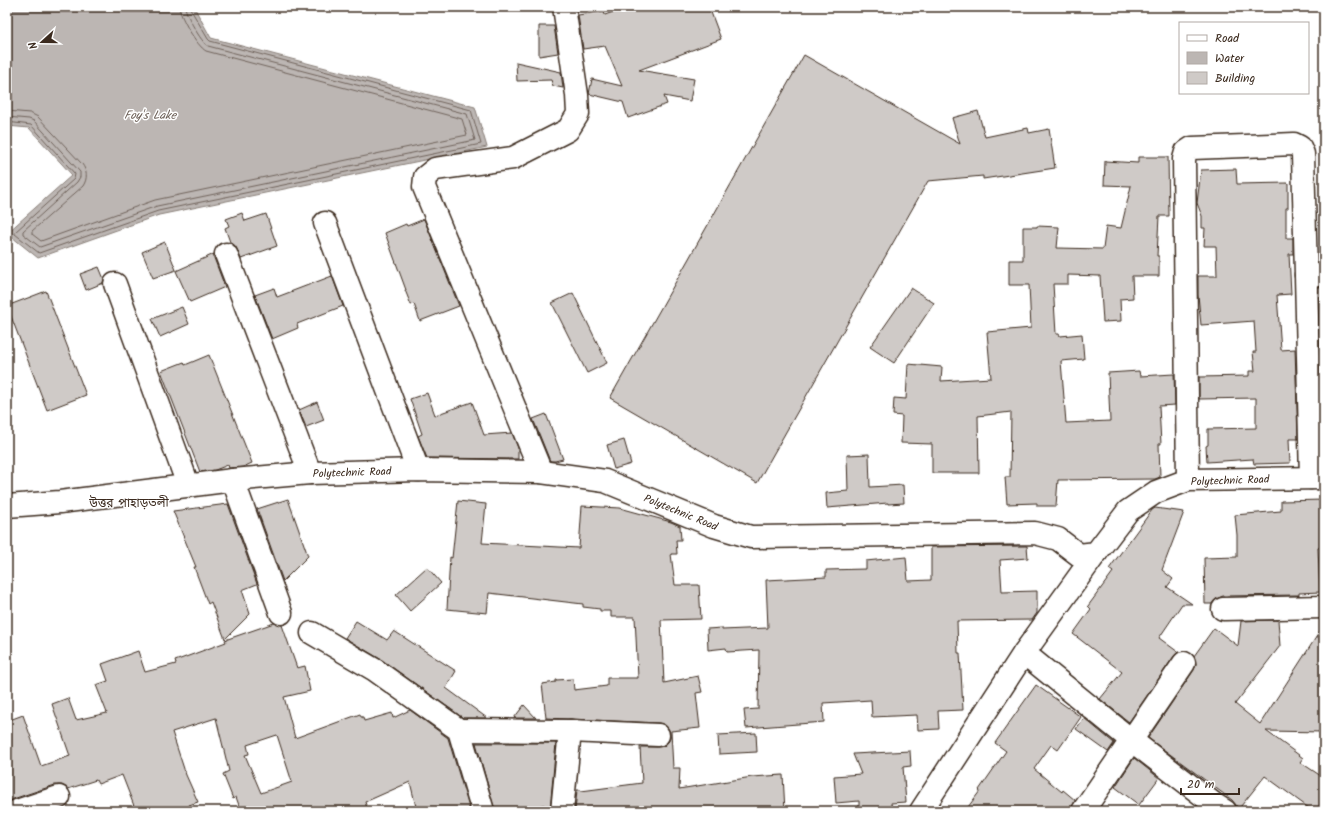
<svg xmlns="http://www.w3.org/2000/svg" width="1331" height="818" viewBox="0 0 1331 818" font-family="Kalam,'Noto Sans Bengali',sans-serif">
  <rect width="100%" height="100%" fill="#fff"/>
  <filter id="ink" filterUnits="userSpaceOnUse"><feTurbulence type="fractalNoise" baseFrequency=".025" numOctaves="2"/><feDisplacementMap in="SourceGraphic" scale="8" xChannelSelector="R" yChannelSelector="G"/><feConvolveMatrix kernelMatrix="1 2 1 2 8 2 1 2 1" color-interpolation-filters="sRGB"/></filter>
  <g filter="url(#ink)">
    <!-- water -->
    <path fill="#bcb6b3" stroke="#887e77" d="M7,7H194L211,38L475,107L487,147L159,215L38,258L7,233L72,175L29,128L7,126Z"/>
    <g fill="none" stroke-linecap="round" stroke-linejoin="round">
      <!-- shore -->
      <g stroke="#6f625a" stroke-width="1">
        <path d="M7,111L30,113L38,117L82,164C87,171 88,178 83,186L32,231V234L41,241L155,200L467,135L462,119L206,51C197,46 180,17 179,7"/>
        <path d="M7,117L29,119L34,121L80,172V177L77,182L23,231V234L40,247L157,206L475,140L467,114L208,46C201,42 186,15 185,7"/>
        <path d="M7,122L31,125L75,174L74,179L15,232V234L39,253L158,211L481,144L471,110L210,41L208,39L191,10L190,7"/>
      </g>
    </g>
    <!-- building -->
    <g fill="#cfcac7" stroke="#3b2a1e" fill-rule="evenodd">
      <path d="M626,7H709L721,39L639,70L694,79L690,101L664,96L667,104L628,118L623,102L589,94L592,79L622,86L605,46L583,49L578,15L604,11L605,15Z"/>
      <path d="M539,26H554L558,53L539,56Z"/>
      <path d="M804,55L960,144L952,118L978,111L985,137L1028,128L1029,133L1049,129L1055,168L983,179V176L928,181L757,483L610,398Z"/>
      <path d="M516,62L561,72L563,88L553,86L551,80L517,81Z"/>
      <path d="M1138,157H1168L1169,216H1159L1157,256H1159V276H1132L1133,298L1120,299L1121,321L1103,322L1100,276L1068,275V284H1053L1056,334H1059L1060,336L1082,334L1084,359L1061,361L1066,423L1110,421L1108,373L1139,371L1140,376L1174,374L1175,405L1159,406L1161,444H1159L1160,477L1155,479L1058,480L1056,506H1037V503L1007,504L1005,477H1010L1011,412L978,416L979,473H932V444L901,443L902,416L893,415L894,398L906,399L908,364L942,367L941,381L991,378L987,332L1031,328L1029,285H1009V260H1023V227H1037V226L1059,227L1057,248L1103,249L1106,226L1121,228L1131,186L1104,185L1105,161L1138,163Z"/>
      <path d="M1236,169L1237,184L1288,183V208H1286V238H1293V254H1289L1291,294L1277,295L1281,350L1295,349L1298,439H1289L1290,463L1254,464L1253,459L1207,462L1206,446L1208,445V429L1256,428V398L1199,399V377L1249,376V371H1255L1253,352H1256L1254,321L1201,325L1198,295V276H1217L1216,246H1204L1205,228H1202V216L1197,203L1201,170Z"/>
      <path d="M242,213L245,221L266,214L277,246L241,259L237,249L234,245L230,242L225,228L229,226L226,219Z"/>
      <path d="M424,219L459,306L420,321L414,304L411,305L405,290H406L385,233L406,224L407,226Z"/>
      <path d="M165,242L176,270L153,278L142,252Z"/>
      <path d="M214,254V258L225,287L190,302L176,271Z"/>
      <path d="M99,267L104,279L103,283L86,290L80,274Z"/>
      <path d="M332,276L343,306L297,324L298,328L272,339L255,295L274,288L277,297Z"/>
      <path d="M911,288L934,303L894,363L870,347Z"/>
      <path d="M46,291L86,395L47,410L7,306Z"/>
      <path d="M573,293L607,363L587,373L552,303Z"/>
      <path d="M182,307L189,324L160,337L152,319Z"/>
      <path d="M209,355L252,463L243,467L229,468L228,465L215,470L200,472L161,371L184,362L185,365Z"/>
      <path d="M427,393L435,415L472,402L484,435L512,433L518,448V459L427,458L418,436L422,434L410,399Z"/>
      <path d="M317,402L324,420L306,427L299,410Z"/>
      <path d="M546,414L563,459L555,461H550L533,419Z"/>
      <path d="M624,440L631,464L614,469L607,445Z"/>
      <path d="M869,454L870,487L903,485L904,503L888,504V503L827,508L826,493L848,491L847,455Z"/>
      <path d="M288,499L308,556L283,581L257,509Z"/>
      <path d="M1323,500L1324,547L1318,548L1320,592L1299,593V595L1223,596L1216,599L1212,604H1205L1204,558L1237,557V535L1235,515L1281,511V501Z"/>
      <path d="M458,501L486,504L482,543L579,548L582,506L620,508L671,522L680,526L681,540H676L677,554H671L675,585H699L701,619L661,620L664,683L698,676L702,692L696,693L700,728L671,731L673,768H680L679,789L752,777L783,775L785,811H575L577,790H581V791L642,783L640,747H657L664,746L669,741L670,736L669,730L665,725L659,723L546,718L542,684L556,682V680L573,679L574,690L607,686V678H638L635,617H611V611H600V609L583,607V604L489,593L487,613L447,609L450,557L452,558Z"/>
      <path d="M228,504L257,584L242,590L250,614L225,639L211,602L208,604L194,567H196L173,511Z"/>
      <path d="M1155,508L1184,512L1162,570L1173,579L1167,587L1192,604H1182L1159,638L1178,652L1174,656L1129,722L1100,699L1122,672L1073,634L1091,609L1088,606L1113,572L1109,569L1152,510Z"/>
      <path d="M1027,546L1028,558L1000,560L1002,592L1037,591V613L1032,620L957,621L958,653H960L963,710L938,711L939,729L918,730L917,715L872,717L871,700L823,703L824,722L746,728L744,710L758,709L759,650L727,652L726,648L708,650L707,629L722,628V630L768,628L766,580L826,577V570L866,569V561L906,557L908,581L931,580V547Z"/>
      <path d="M427,567L441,583L410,611L396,595Z"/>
      <path d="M1278,620L1280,646L1235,704L1260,724L1324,625V732L1266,731L1303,758L1300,762L1324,778V811H1313L1265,776L1237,811L1236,805L1232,800L1148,738L1194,670L1196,664L1194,656L1214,628L1238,646L1241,621Z"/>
      <path d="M356,621L387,640L394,631L456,671L446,688L487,718H463L382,660L345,638Z"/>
      <path d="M274,623L282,625L297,668L305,666L310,691L284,697L295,738L360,714L361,717H363L364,721L392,713L393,718L410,710L448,738L470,811H417L410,782L365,802L368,811H241L236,797L233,799L223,774L229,771L216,718L172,732L186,775L198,802L189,805L191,811H136L122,775L98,784L96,780L68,789L62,785H55L13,799L7,804V721L23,715L41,766L70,756L52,704L68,698L76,720L107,713L96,685L108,681L102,664L138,651L145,672L176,664L175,661L226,642L225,640ZM277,735L292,782L261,793L245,755L249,754L247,745Z"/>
      <path d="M1036,685L1081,717L1058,750L1051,745L1034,769L1062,792L1063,790L1075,800L1071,811H965L980,791L979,790L1006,751L995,743Z"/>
      <path d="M524,705L536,718H514Z"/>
      <path d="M1084,718L1114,743L1108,752L1076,729Z"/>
      <path d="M756,733L757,752L719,754L718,735Z"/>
      <path d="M476,743H556L550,810L545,811L544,805L495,811Z"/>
      <path d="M910,751L911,766L903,767L906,802L891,803L892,811H859V801L836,803L834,776L861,774L853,754Z"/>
      <path d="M1134,758L1159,778L1139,805L1115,787Z"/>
    </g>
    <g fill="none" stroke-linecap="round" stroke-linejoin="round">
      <defs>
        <g id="minor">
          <path d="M325,223L418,470"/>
          <path d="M226,254L310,473"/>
          <path d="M1306,275H1324"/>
          <path d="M115,284L188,485"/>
          <path d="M541,472L424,187L425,177L435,169L513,158L568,130L578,114L577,95L564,7"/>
          <path d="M233,480L281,613"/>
          <path d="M1188,480L1184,159L1186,152L1192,148L1294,144L1300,147L1303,154L1311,478"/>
          <path d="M7,506L60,502L233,480L310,473L418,470L541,472L605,481L714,526L751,537L1035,533L1058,539L1079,555L1096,553L1128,511L1156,492L1188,480L1324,478"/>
          <path d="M1223,609L1324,607"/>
          <path d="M312,633L375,670L459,730L483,811"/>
          <path d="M1024,653L1131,740L1214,804L1225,811"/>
          <path d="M459,730L570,731L658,735"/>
          <path d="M17,811L59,797"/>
          <path d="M562,811L570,731"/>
          <path d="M921,811L1024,653L1096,553"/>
          <path d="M1083,811L1184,663"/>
        </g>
      </defs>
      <!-- minor casing -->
      <use href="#minor" stroke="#3b2a1e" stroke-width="25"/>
      <!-- minor -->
      <use href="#minor" stroke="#fff" stroke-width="22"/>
    </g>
  </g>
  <g text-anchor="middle" stroke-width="3" stroke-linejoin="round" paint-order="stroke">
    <!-- street labels -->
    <g font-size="11" fill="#3b2a1e" stroke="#fff">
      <text transform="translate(352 472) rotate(-2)" y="4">Polytechnic Road</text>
      <text transform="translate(1230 480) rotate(-2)" y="4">Polytechnic Road</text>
      <text transform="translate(681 512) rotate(22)" y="4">Polytechnic Road</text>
    </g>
    <!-- water labels -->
    <g font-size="12" font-style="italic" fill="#685b52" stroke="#fff">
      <text x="150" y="119">Foy's Lake</text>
    </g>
    <!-- neighbourhood labels -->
    <g font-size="12" fill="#3b2a1e" stroke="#fff">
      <text x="129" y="507">উত্তর পাহাড়তলী</text>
    </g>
  </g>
  <!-- margin -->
  <rect width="1331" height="818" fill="none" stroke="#fff" stroke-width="24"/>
  <rect x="12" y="12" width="1307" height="794" fill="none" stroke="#3b2a1e" stroke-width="1.5" filter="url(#ink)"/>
  <!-- legend -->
  <rect x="1179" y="22" width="130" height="72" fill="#ffffff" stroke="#b1aaa5"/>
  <rect x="1187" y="35" width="20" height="6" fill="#ffffff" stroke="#b1aaa5"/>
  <text x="1215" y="42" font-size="12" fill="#3b2a1e">Road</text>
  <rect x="1187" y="52" width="20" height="12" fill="#bcb6b3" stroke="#b1aaa5"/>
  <text x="1215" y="62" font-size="12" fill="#3b2a1e">Water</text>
  <rect x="1187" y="72" width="20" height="12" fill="#cfcac7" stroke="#b1aaa5"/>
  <text x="1215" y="82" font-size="12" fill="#3b2a1e">Building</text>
  <!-- north arrow -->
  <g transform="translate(42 42) rotate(249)" stroke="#ffffff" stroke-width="3" paint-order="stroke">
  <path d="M0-3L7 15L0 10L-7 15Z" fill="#3b2a1e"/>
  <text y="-6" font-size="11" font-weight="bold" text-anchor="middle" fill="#3b2a1e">N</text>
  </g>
  <!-- scale -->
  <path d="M1181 788v6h58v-6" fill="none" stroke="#3b2a1e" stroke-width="2"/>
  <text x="1187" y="788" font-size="12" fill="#3b2a1e" stroke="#ffffff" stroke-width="3" paint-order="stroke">20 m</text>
</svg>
